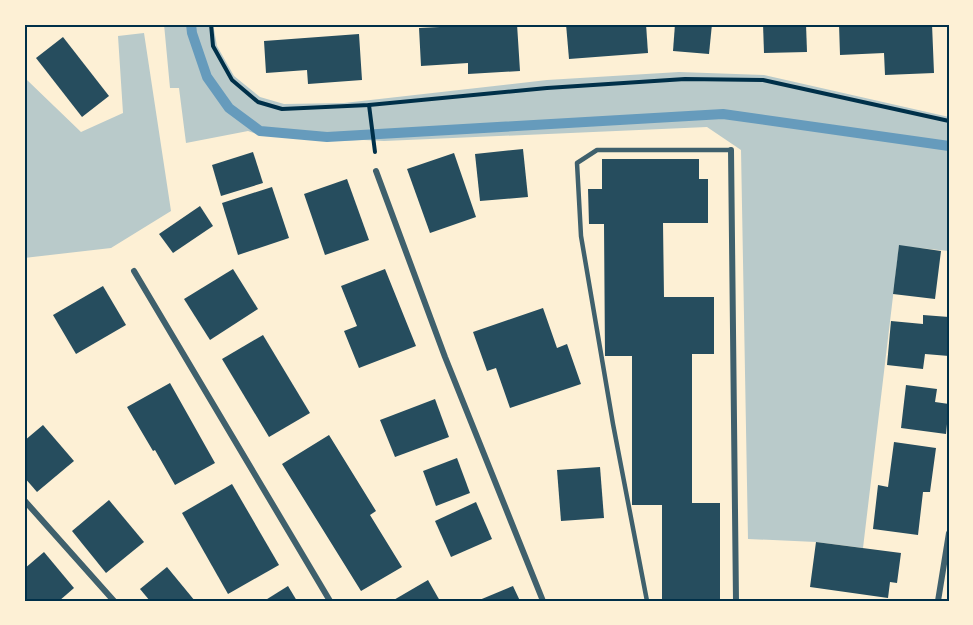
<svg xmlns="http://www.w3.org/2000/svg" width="973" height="625" viewBox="0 0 973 625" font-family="'Crimson Pro',serif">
  <rect width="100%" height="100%" fill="#fdf0d5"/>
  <!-- green -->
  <g fill="#b9caca">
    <path d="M164,24H213L217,46L234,76L260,97L284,104L344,103L547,80L679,72L764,75L949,117V251L899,246L863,548L816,542L748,539L741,150L707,127L384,141L364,140L327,141L260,135L248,131L186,143L179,88H170Z"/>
    <path d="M144,33L171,211L111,248L24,258V80H27L81,132L123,113L118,36Z"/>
  </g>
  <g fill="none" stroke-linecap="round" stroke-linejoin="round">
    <!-- stream -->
    <path stroke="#669bbc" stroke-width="10" d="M191,24L192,33L207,77L229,108L260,131L327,137L723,114L949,146"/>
  </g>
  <!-- building -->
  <g fill="#264d5e">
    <path d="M501,24H517L520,71L468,74V63L421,66L419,28Z"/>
    <path d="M566,24H646L648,53L569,59Z"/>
    <path d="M675,24H712L709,54L673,51Z"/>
    <path d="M763,24H806L807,52L764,53Z"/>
    <path d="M839,24H932L934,73L885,75L884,53L840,55Z"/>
    <path d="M359,34L362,80L308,84L307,70L266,73L264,41Z"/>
    <path d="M63,37L109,96L82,117L36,58Z"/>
    <path d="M523,149L528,197L480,201L475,154Z"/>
    <path d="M253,152L263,183L221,196L212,165Z"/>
    <path d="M454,153L476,217L430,233L407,169Z"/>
    <path d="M602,159H699V179H708V223H663L664,297H714V354H692V503H720V601H662V505H632V356H605L604,224H589L588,189H602Z"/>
    <path d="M347,179L369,240L325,255L304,194Z"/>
    <path d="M272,187L289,238L238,255L222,203Z"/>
    <path d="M200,206L213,226L173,253L159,234Z"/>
    <path d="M899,245L941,251L935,299L893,294Z"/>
    <path d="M233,269L258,309L210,340L184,299Z"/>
    <path d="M385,269L416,346L359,368L344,331L357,326L341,286Z"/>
    <path d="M103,286L126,325L76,354L53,315Z"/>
    <path d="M543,308L557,348L567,344L581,384L510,408L496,368L487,371L473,332Z"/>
    <path d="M923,315L949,317V356L925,354L923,369L887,365L891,321L923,324Z"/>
    <path d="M263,335L310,413L269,437L222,359Z"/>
    <path d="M170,383L215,463L175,485L155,450L153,451L127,407Z"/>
    <path d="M906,385L937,389L935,402L949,404L946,434L901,428Z"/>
    <path d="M435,399L449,437L395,457L380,420Z"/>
    <path d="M43,425L74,461L37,492L24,477V441Z"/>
    <path d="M329,435L376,511L370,515L402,567L361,591L282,464Z"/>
    <path d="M894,442L936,448L930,492H923L918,535L873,529L878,485L888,487Z"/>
    <path d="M457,458L470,493L436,506L423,471Z"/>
    <path d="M600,467L604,518L561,521L557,470Z"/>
    <path d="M232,484L279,565L228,594L182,513Z"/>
    <path d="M109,500L144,542L106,573L72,531Z"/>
    <path d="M476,502L492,539L451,557L435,521Z"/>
    <path d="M816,542L901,553L897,583L890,582L888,598L810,587Z"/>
    <path d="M44,552L74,588L59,601H24V569Z"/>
    <path d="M167,567L195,601H150L140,589Z"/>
    <path d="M428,580L440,601H392Z"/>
    <path d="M288,586L297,601H264Z"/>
    <path d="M513,586L520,601H477Z"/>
  </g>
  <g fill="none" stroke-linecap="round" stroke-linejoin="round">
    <!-- path -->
    <g stroke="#003049" stroke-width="4">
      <path d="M211,24L213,46L232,80L258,102L282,109L369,105L547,88L685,79L763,80L949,121"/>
      <path d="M369,105L375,152"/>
    </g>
    <!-- service -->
    <path stroke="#3f606c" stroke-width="4.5" d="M647,601L613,424L581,236L577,163L597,150H731"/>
    <!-- minor -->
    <g stroke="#3f606c" stroke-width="6">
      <path d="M731,150L736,601"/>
      <path d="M376,171L445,357L543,601"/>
      <path d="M134,271L330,601"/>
      <path d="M24,500L114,601"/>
      <path d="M938,601L949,533"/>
    </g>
  </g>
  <!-- border -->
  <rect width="973" height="625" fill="none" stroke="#fdf0d5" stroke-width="51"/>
  <rect x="26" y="26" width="922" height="574" fill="none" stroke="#003049" stroke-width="2"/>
</svg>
